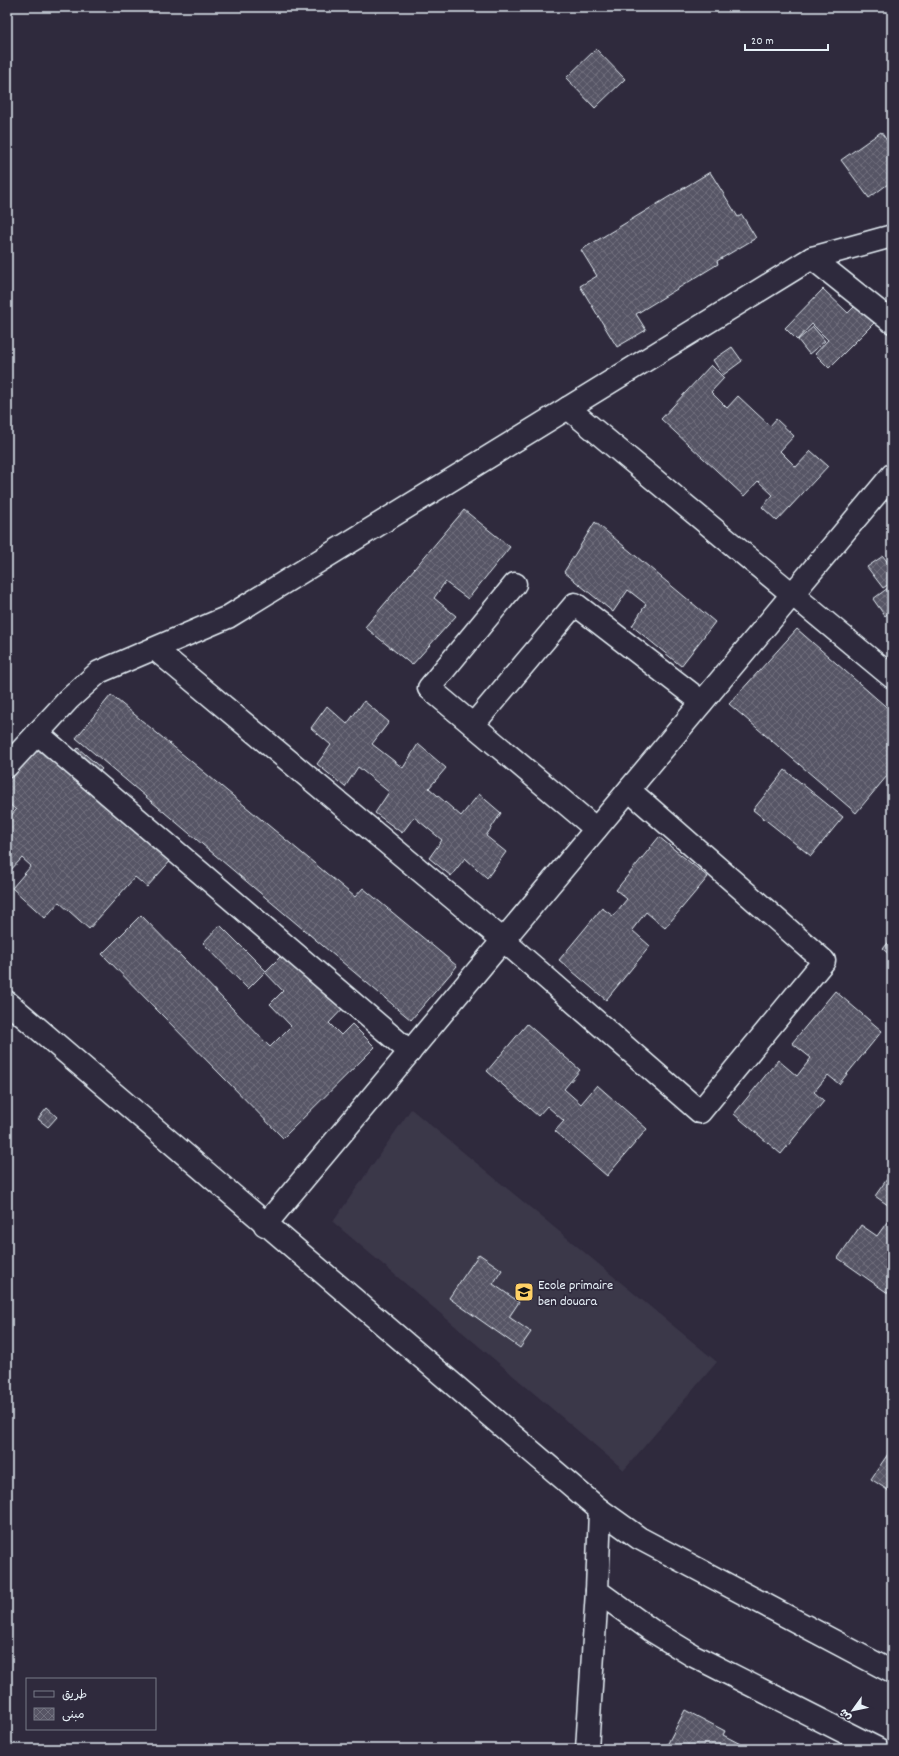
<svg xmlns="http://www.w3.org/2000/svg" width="899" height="1756" viewBox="0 0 899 1756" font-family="Dekko,'Playpen Sans Arabic',sans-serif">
  <defs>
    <pattern id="building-cross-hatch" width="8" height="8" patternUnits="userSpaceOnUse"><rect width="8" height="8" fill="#575565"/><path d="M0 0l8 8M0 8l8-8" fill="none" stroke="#6f6e7c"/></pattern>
  </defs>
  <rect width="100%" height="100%" fill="#2f2a3d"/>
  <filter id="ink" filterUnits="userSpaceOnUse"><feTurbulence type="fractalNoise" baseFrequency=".025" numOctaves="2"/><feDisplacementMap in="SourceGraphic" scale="8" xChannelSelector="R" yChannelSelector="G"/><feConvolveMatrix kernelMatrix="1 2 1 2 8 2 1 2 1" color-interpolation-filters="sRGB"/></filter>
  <g filter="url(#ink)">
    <!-- built -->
    <path fill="#3b3749" d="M411,1109L717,1362L624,1470L333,1222Z"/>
    <!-- building -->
    <g fill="url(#building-cross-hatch)" stroke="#e8f1f8">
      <path d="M596,49L625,79L595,108L566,78Z"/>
      <path d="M881,132L892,148V181L869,198L841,160Z"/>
      <path d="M710,172L738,217L742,215L756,238L717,261L718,264L636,314L646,330L617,347L580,286L597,276L581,250Z"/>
      <path d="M823,289L848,313L865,296L883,314L829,368L815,354L828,340L812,324L797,340L785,328Z"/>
      <path d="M813,327L825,341L809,354L798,340Z"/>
      <path d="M732,347L742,361L723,375L713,360Z"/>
      <path d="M711,365L724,378L711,392L727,408L738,396L770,426L776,419L794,436L780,451L796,467L811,451L828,466L777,521L762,507L773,495L758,481L744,496L661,419Z"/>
      <path d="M464,510L510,547L468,599L445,582L434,598L456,616L412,665L365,627Z"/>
      <path d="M595,522L715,622L681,666L632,626L646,604L628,590L613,612L564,572Z"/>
      <path d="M883,556L892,568V582L883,588L867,567Z"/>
      <path d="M892,585V610L885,616L873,599Z"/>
      <path d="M797,629L892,712V770L856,813L729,704Z"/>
      <path d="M111,695L355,897L363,888L457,966L411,1020L76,738Z"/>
      <path d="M364,701L389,722L372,744L403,768L418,744L446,768L429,788L461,816L479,794L501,813L486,836L506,852L487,878L465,858L451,876L429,858L442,840L414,817L402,833L375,813L389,792L358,767L345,787L317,764L331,745L311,728L327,706L347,724Z"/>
      <path d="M39,732L69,759L78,748L102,769L89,783L182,848L147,887L135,877L89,929L59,902L45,918L12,888L31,866L22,858L7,874V820L16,810L7,802V767Z"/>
      <path d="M785,770L843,817L811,856L753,810Z"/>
      <path d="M659,837L708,877L665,928L646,912L632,930L650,946L606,1000L559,960L602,908L613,916L627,899L616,890Z"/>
      <path d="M141,915L270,1047L291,1026L270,1004L283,991L265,972L248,989L203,943L220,925L266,971L284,953L351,1000L329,1023L341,1035L352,1024L375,1047L283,1138L102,954Z"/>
      <path d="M892,938V957L883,949Z"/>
      <path d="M835,991L882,1031L839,1084L828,1075L814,1092L824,1101L781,1154L734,1114L778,1060L797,1076L811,1058L792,1043Z"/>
      <path d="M527,1024L580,1070L564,1089L581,1104L597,1085L647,1129L607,1176L555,1131L564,1121L547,1106L538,1116L487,1071Z"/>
      <path d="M47,1108L57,1117L48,1127L38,1119Z"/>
      <path d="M892,1172V1208L875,1196Z"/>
      <path d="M892,1215V1296L838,1258L861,1225L877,1236Z"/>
      <path d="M479,1254L502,1270L493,1284L519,1302L509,1317L531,1332L520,1348L449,1298Z"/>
      <path d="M892,1448V1493L871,1479Z"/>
      <path d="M685,1710L725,1731L723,1735L750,1749H665Z"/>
    </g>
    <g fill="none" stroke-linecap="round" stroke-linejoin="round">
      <defs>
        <g id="street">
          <path d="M812,258L892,236"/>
          <path d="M568,408L892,677"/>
          <path d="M155,649L503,940L700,1112L824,961L629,790"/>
          <path d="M473,725L429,688L515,584"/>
          <path d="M37,733L410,1052"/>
          <path d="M7,766L69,699L99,672L228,617L812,258L892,322"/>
          <path d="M596,829L473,725L575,604L702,702"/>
          <path d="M265,1225L892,475"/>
          <path d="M600,1510L597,1591L651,1630L692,1655L878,1749"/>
        </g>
        <g id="secondary">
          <path d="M7,1002L600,1510L639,1538L892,1672"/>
          <path d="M587,1749L597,1591"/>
        </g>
      </defs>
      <!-- street casing -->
      <use href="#street" stroke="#e8f1f8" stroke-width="25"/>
      <!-- secondary casing -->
      <use href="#secondary" stroke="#e8f1f8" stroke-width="25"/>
      <!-- street -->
      <use href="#street" stroke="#2f2a3d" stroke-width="22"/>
      <!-- secondary -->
      <use href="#secondary" stroke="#2f2a3d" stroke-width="22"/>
    </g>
  </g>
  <!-- icons -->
  <defs>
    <symbol id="school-square" viewBox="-11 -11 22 22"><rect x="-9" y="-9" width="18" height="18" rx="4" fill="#ffd166" stroke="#2f2a3d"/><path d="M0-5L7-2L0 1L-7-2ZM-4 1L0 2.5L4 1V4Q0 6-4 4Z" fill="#111"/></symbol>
  </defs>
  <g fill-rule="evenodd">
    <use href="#school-square" x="513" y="1281" width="22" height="22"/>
  </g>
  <g text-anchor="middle" stroke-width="3.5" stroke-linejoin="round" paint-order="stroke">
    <!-- poi labels -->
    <g font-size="14" fill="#e8f1f8" stroke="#2f2a3d" text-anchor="start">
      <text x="538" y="1289">Ecole primaire<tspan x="538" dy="16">ben douara</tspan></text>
    </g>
  </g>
  <!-- margin -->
  <rect width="899" height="1756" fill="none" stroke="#2f2a3d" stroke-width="24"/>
  <rect x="12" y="12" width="875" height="1732" fill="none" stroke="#e8f1f8" stroke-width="1.5" filter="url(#ink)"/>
  <!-- legend -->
  <rect x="26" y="1678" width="130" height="52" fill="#2f2a3d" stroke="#797a88"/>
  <rect x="34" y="1691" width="20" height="6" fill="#2f2a3d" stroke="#797a88"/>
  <text x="62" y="1698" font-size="12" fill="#e8f1f8">طريق</text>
  <rect x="34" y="1708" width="20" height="12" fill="url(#building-cross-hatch)" stroke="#797a88"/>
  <text x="62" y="1718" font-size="12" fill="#e8f1f8">مبنى</text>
  <!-- north arrow -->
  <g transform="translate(853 1710) rotate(237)" stroke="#2f2a3d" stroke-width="3" paint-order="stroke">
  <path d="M0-3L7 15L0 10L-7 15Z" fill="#e8f1f8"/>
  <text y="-6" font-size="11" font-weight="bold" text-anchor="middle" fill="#e8f1f8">ش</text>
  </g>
  <!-- scale -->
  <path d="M745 44v6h83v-6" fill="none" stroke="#e8f1f8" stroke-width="2"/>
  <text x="751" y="44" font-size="12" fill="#e8f1f8" stroke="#2f2a3d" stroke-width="3" paint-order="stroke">20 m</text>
</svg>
